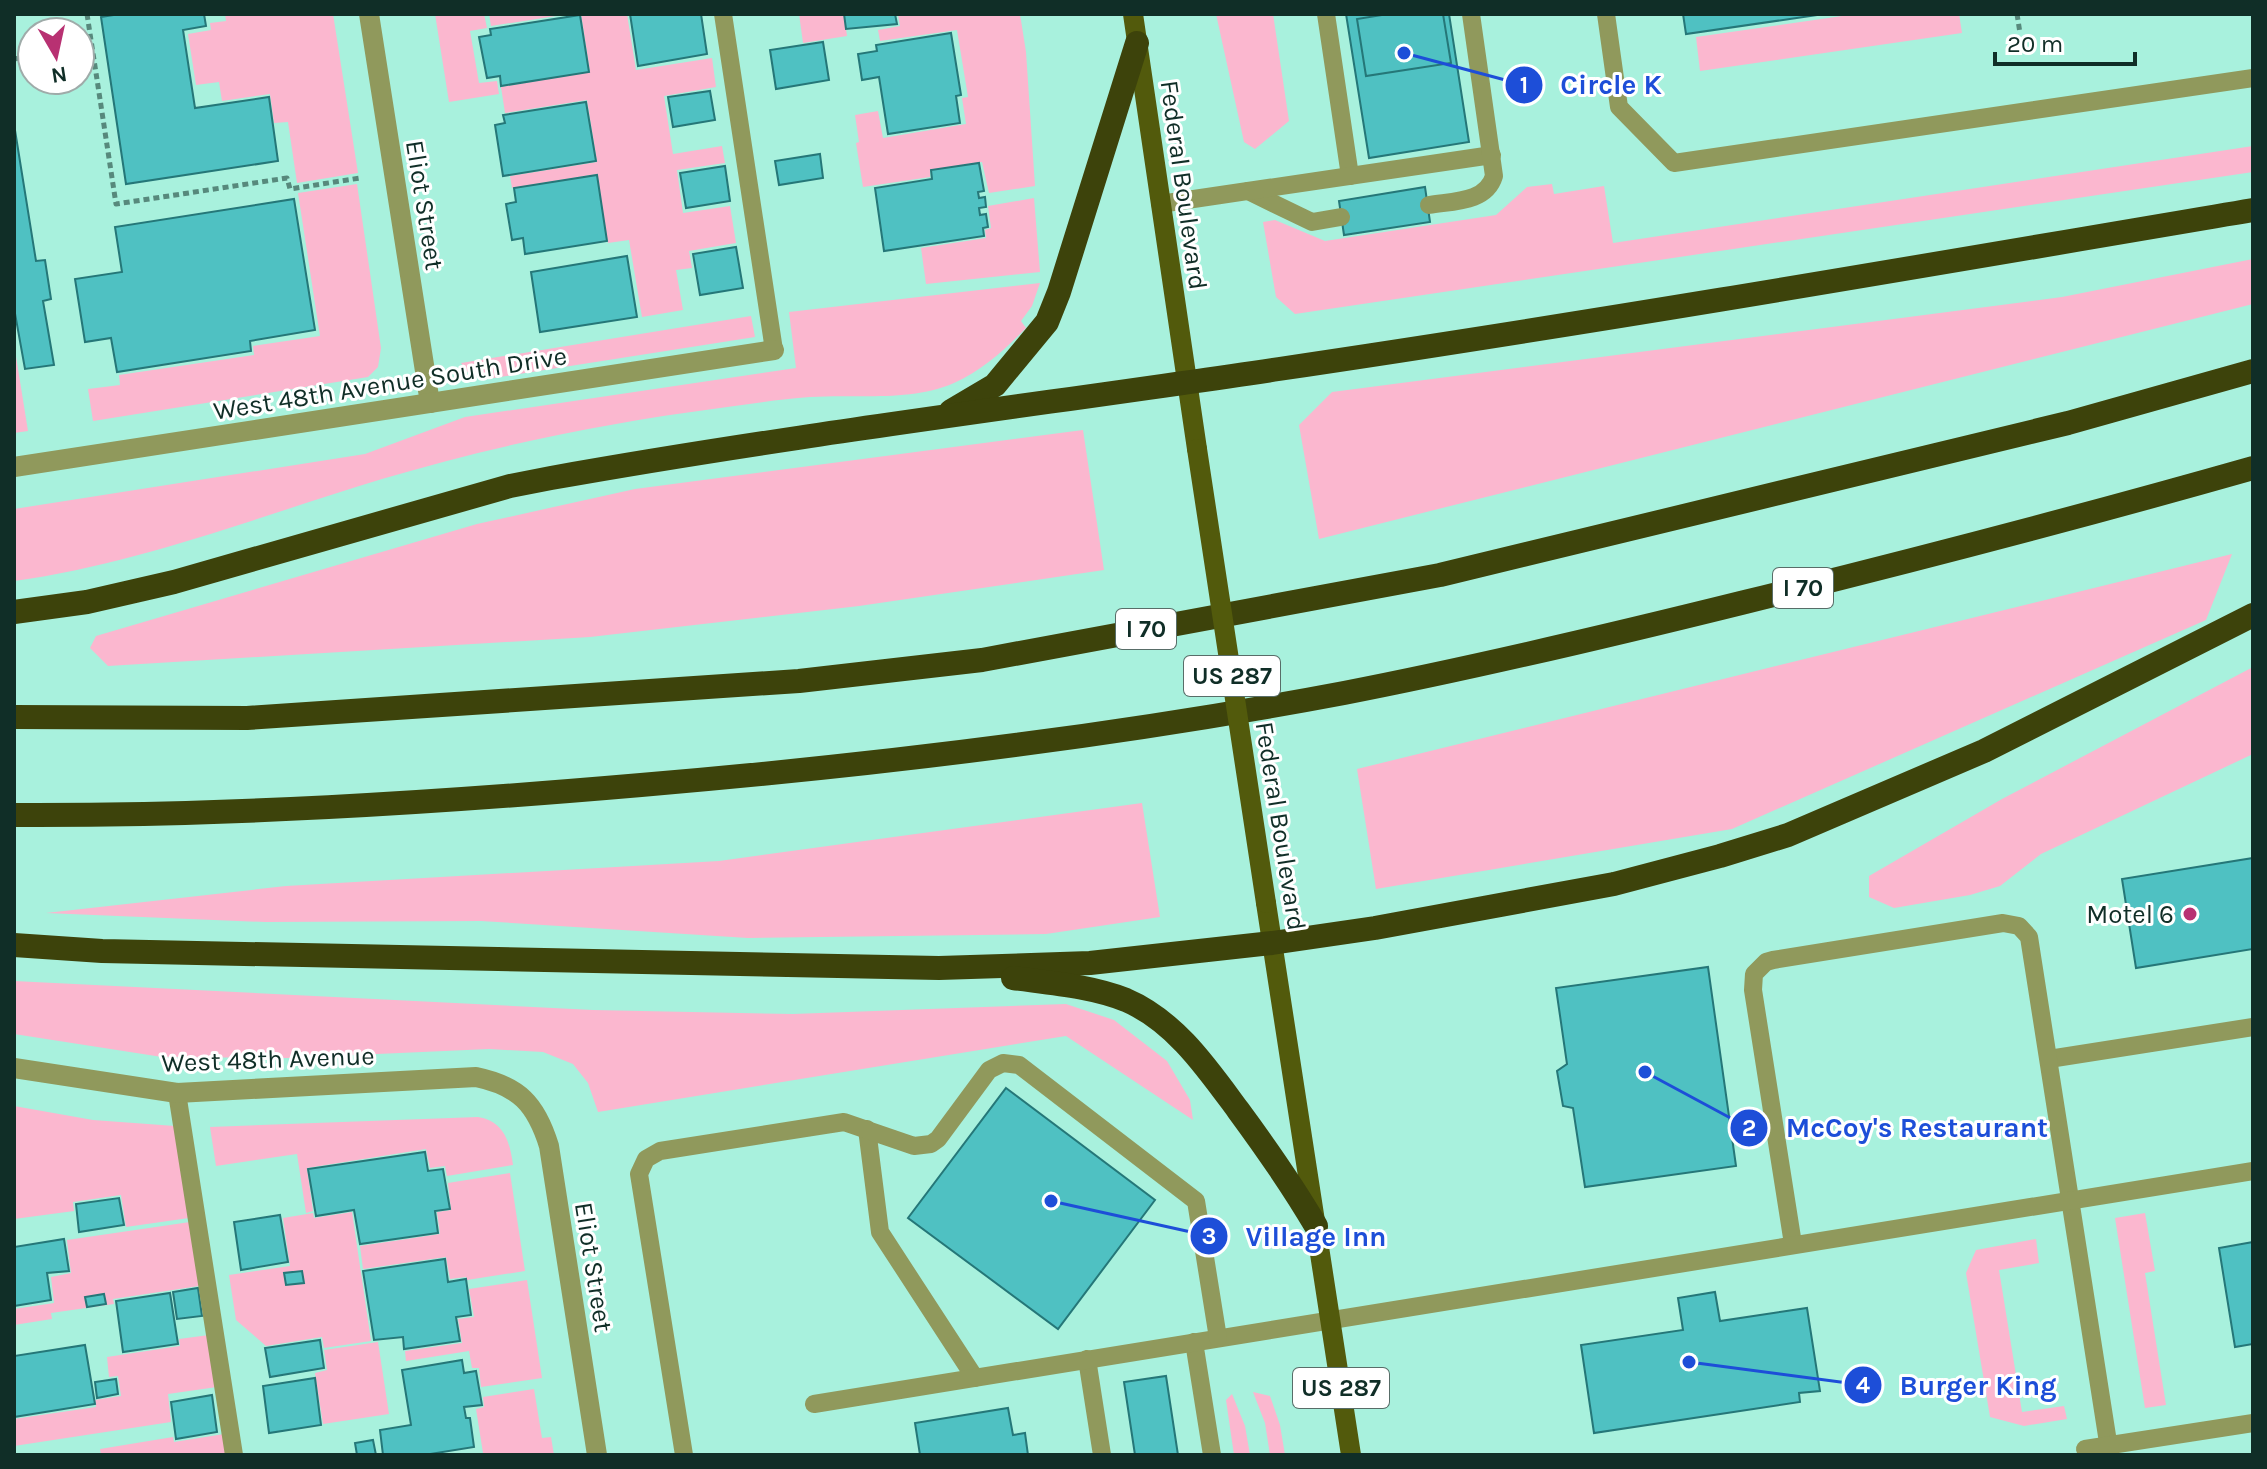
<svg xmlns="http://www.w3.org/2000/svg" width="2267" height="1469" viewBox="0 0 2267 1469" font-family="Karla,sans-serif">
  <rect width="100%" height="100%" fill="#a8f1dd"/>
  <!-- green -->
  <g fill="#fbb7cf">
    <path d="M225,14H333L358,173L297,183L288,122L274,123L270,94L222,101L219,82L196,85L188,34L211,30L210,23L226,21Z"/>
    <path d="M435,14H484L487,28L470,31L479,83L497,81L499,94L449,102Z"/>
    <path d="M489,14H569L491,26Z"/>
    <path d="M581,14H627L636,70L712,58L716,87L664,96L673,154L722,146L725,163L677,170L683,213L730,206L736,243L689,251L692,268L676,270L683,310L642,317L629,240L608,243L597,174L512,188L510,176L597,162L587,100L505,113L501,87L590,72Z"/>
    <path d="M799,14H844L847,36L803,43Z"/>
    <path d="M904,14H1020L1026,52L1035,186L989,193L982,162L930,170V177L863,187L856,143L859,142L855,115L878,111L883,138L966,124L962,98L968,97L957,30L880,41L878,30L900,26L898,15Z"/>
    <path d="M1216,14H1273L1289,121L1255,149L1244,142Z"/>
    <path d="M1856,14H1959L1962,33L1700,71L1696,37Z"/>
    <path d="M2253,146V172L1295,314L1276,297L1263,222L1275,220L1325,241L1496,215L1527,187L1552,184L1554,194L1604,186L1613,243Z"/>
    <path d="M357,184L381,348L378,367L368,377L93,421L88,389L120,385L119,375L254,355L253,346L320,336L298,193Z"/>
    <path d="M1034,198L1040,272L926,284L921,248L986,238L985,230L991,228L988,206Z"/>
    <path d="M2253,259V304L1319,539L1299,425L1332,392L2062,297Z"/>
    <path d="M1040,283L1032,306L1021,321L1026,328C1004,350 983,370 954,383C911,402 857,394 810,397C780,399 750,404 720,408C605,423 493,446 382,479C260,516 141,563 14,581V509L365,454L465,417L796,368L789,312Z"/>
    <path d="M751,316L755,337L487,379L469,374L461,363Z"/>
    <path d="M14,344L28,431L14,433Z"/>
    <path d="M1083,430L1104,570L859,606L590,637L108,666L90,648L96,636L477,524L635,489Z"/>
    <path d="M2232,554L2206,620L1732,829L1376,889L1357,769Z"/>
    <path d="M2253,667V754L2041,854L2000,886L1970,895L1894,908L1869,897V876L2002,799Z"/>
    <path d="M1142,803L1160,917L1046,934L748,938L481,921L265,922L46,913L286,886L719,861Z"/>
    <path d="M14,981L593,1010L793,1014L1066,1004L1114,1020L1167,1061L1190,1100L1193,1120L1066,1036L598,1112L588,1083L573,1064L543,1052L489,1049L288,1058L162,1057L14,1034Z"/>
    <path d="M14,1106L93,1120L175,1126L189,1218L126,1227L121,1195L73,1202L74,1211L14,1219Z"/>
    <path d="M478,1117C504,1121 510,1142 513,1165L447,1176L445,1166L430,1168L426,1149L307,1168L313,1211L306,1213L297,1154L216,1166L210,1127Z"/>
    <path d="M510,1173L525,1271L467,1280L466,1277L450,1279L446,1257L363,1269L360,1246L440,1234L437,1212L451,1210L448,1183Z"/>
    <path d="M352,1212L371,1341L324,1348L322,1337L266,1346L236,1320L229,1275L290,1266L283,1218L313,1213L314,1218Z"/>
    <path d="M2145,1213L2155,1271L2145,1273L2166,1405L2145,1408L2115,1218Z"/>
    <path d="M190,1222L199,1286L113,1299L114,1304L51,1313L52,1319L14,1325V1309L54,1303L51,1277L71,1273L67,1240Z"/>
    <path d="M2036,1239L2039,1263L1999,1270L2022,1412L2064,1406L2067,1419L2024,1426L1990,1417L1966,1273L1976,1250Z"/>
    <path d="M527,1280L542,1378L481,1387L479,1368H472L469,1351L406,1361L405,1351L462,1343L458,1319L474,1317L469,1289Z"/>
    <path d="M209,1335L217,1387L168,1394L171,1422L14,1446V1419L96,1407L95,1400L121,1396L118,1376L109,1377L107,1357L180,1346L179,1339Z"/>
    <path d="M378,1342L389,1414L323,1424L315,1373L327,1370L324,1350Z"/>
    <path d="M534,1389L542,1438L551,1437L554,1455H478L483,1453L476,1409L484,1407L483,1397Z"/>
    <path d="M1253,1392L1270,1396L1280,1425L1285,1455H1270L1265,1423Z"/>
    <path d="M1232,1394L1245,1426L1250,1455H1234L1226,1400Z"/>
    <path d="M224,1434L227,1455H101L100,1449L173,1437L174,1442Z"/>
  </g>
  <!-- building -->
  <g fill="#4fc1c2" stroke="#257778" stroke-width="2">
    <path d="M120,14H204L206,26L183,30L195,108L269,97L278,161L126,184L101,17Z"/>
    <path d="M630,14H701L707,54L638,66Z"/>
    <path d="M844,14H895L897,24L846,29Z"/>
    <path d="M1346,14H1449L1469,142L1369,158Z"/>
    <path d="M1388,14H1443L1451,63L1366,76L1357,19Z"/>
    <path d="M1683,14H1824L1686,34Z"/>
    <path d="M580,15L589,72L501,86L500,76L487,78L479,37L491,35L490,29Z"/>
    <path d="M951,33L961,95L956,96L960,123L888,134L879,77L862,80L858,54L877,51L876,45Z"/>
    <path d="M823,42L829,80L776,89L770,50Z"/>
    <path d="M710,91L715,120L673,127L668,97Z"/>
    <path d="M586,102L596,161L503,176L495,125L505,123L503,115Z"/>
    <path d="M14,124L36,261L45,260L51,299L43,301L54,365L25,369L14,308Z"/>
    <path d="M820,154L823,178L779,185L775,161Z"/>
    <path d="M979,163L984,191L978,192L979,198L985,197L986,207L979,208L980,215L986,214L988,227L983,228L984,236L884,251L875,188L932,179L931,170Z"/>
    <path d="M725,166L730,201L686,208L680,173Z"/>
    <path d="M597,175L607,241L525,254L523,238L512,240L506,204L516,202L514,188Z"/>
    <path d="M1425,187L1430,222L1344,235L1339,201Z"/>
    <path d="M294,199L315,330L250,341L251,351L117,372L111,338L85,342L75,279L122,272L115,227Z"/>
    <path d="M736,247L743,288L700,295L693,254Z"/>
    <path d="M627,256L637,317L540,332L531,272Z"/>
    <path d="M2253,858V949L2136,968L2122,879Z"/>
    <path d="M1708,967L1736,1166L1585,1187L1573,1108L1563,1106L1557,1071L1567,1064L1556,988Z"/>
    <path d="M1006,1088L1155,1200L1058,1329L908,1218Z"/>
    <path d="M425,1152L428,1171L443,1169L450,1209L435,1211L438,1233L360,1244L354,1210L316,1216L308,1169Z"/>
    <path d="M119,1198L124,1225L79,1232L76,1204Z"/>
    <path d="M280,1215L288,1262L241,1270L234,1222Z"/>
    <path d="M64,1239L69,1271L47,1273L51,1300L14,1306V1247Z"/>
    <path d="M2253,1242V1344L2235,1347L2219,1248Z"/>
    <path d="M445,1259L448,1282L466,1279L471,1315L456,1317L460,1341L404,1349L403,1337L374,1340L363,1271Z"/>
    <path d="M302,1271L304,1283L286,1285L284,1273Z"/>
    <path d="M198,1288L202,1316L177,1319L173,1292Z"/>
    <path d="M1715,1292L1720,1321L1807,1308L1820,1391L1799,1393L1800,1402L1594,1433L1581,1345L1683,1330L1678,1298Z"/>
    <path d="M170,1293L178,1344L123,1352L116,1301Z"/>
    <path d="M104,1294L106,1304L87,1307L85,1297Z"/>
    <path d="M320,1340L324,1368L270,1377L265,1348Z"/>
    <path d="M85,1345L95,1404L14,1417V1356Z"/>
    <path d="M462,1360L464,1373L476,1371L482,1405L464,1407L466,1418H470L474,1447L424,1455H383L380,1430L411,1425L402,1370Z"/>
    <path d="M1166,1376L1178,1455H1135L1124,1382Z"/>
    <path d="M315,1378L321,1425L269,1433L263,1386Z"/>
    <path d="M116,1379L118,1394L97,1398L95,1382Z"/>
    <path d="M212,1395L217,1432L176,1439L171,1402Z"/>
    <path d="M1008,1408L1013,1435L1025,1433L1028,1455H920L915,1423Z"/>
    <path d="M373,1440L376,1455H357L355,1443Z"/>
  </g>
  <g fill="none" stroke-linecap="round" stroke-linejoin="round">
    <!-- path -->
    <g stroke="#57897c" stroke-width="5" stroke-dasharray="6 4" stroke-linecap="butt">
      <path d="M87,14L116,204L287,178L290,189L360,178"/>
      <path d="M2017,14L2020,33"/>
      <path d="M80,49L92,47"/>
      <path d="M14,59L32,56"/>
    </g>
    <!-- lane -->
    <g stroke="#90995c" stroke-width="18">
      <path d="M723,14L774,350"/>
      <path d="M1326,14L1350,176"/>
      <path d="M1606,14L1619,107L1674,163L2253,78"/>
      <path d="M1248,191L1312,222L1341,217"/>
      <path d="M1160,204L1492,155"/>
      <path d="M1429,205C1452,201 1486,203 1494,176L1471,14"/>
      <path d="M2049,1059L2253,1027"/>
      <path d="M177,1093L234,1455"/>
      <path d="M867,1129L880,1232L975,1378"/>
      <path d="M1793,1244L1753,990L1754,974L1766,962L1773,960L2003,923L2019,926L2029,937L2110,1455"/>
      <path d="M1194,1342L1212,1455"/>
      <path d="M1087,1359L1102,1455"/>
      <path d="M814,1404L2253,1171"/>
      <path d="M2085,1449L2253,1423"/>
      <path d="M684,1455L639,1174L646,1159L660,1151L844,1122L914,1146L931,1144L938,1139L989,1070L1003,1063L1019,1065L1196,1201L1218,1338"/>
    </g>
    <!-- street -->
    <g stroke="#90995c" stroke-width="20">
      <path d="M369,14L430,403"/>
      <path d="M14,467L774,350"/>
      <path d="M14,1068L177,1093L476,1077C519,1086 536,1104 549,1146L597,1455"/>
    </g>
    <!-- primary -->
    <g stroke="#525a0c" stroke-width="20">
      <path d="M1133,14L1197,449"/>
      <path d="M1266,903L1351,1455"/>
    </g>
    <!-- highway -->
    <g stroke="#3d430b" stroke-width="24">
      <path d="M951,411L995,385L1047,322L1059,292L1137,43"/>
      <path d="M14,612L87,602L174,582L510,486L551,478C792,435 1036,405 1279,369C1604,321 1929,265 2253,210"/>
      <path d="M14,717L247,718L799,681L982,660L1440,575L2068,423L2253,371"/>
      <path d="M14,815C225,816 432,803 641,785C877,765 1111,737 1344,693C1478,667 1612,635 1745,602C1915,560 2084,516 2253,468"/>
      <path d="M14,945L102,951L939,968L1090,963L1272,943L1375,928L1614,884L1720,856L1788,835L1984,751L2253,615"/>
      <path d="M1013,978C1050,983 1091,986 1126,1000C1175,1021 1207,1068 1238,1110C1266,1148 1292,1185 1316,1226"/>
    </g>
    <!-- primary-bridge -->
    <path stroke="#525a0c" stroke-width="20" d="M1197,449L1266,903"/>
  </g>
  <!-- markers -->
  <circle fill="#b83172" stroke="#fff" stroke-width="3" cx="2190" cy="914" r="8"/>
  <g text-anchor="middle" stroke-width="6" stroke-linejoin="round" paint-order="stroke">
    <!-- shield labels -->
    <g fill="#fff" stroke="#586d68" stroke-width="2">
      <rect x="1773" y="568" width="60" height="40" rx="6"/>
      <rect x="1116" y="609" width="60" height="40" rx="6"/>
      <rect x="1184" y="656" width="96" height="40" rx="6"/>
      <rect x="1293" y="1368" width="96" height="40" rx="6"/>
    </g>
    <g font-size="24" font-weight="bold" fill="#102e27">
      <text x="1803" y="596">I 70</text>
      <text x="1146" y="637">I 70</text>
      <text x="1232" y="684">US 287</text>
      <text x="1341" y="1396">US 287</text>
    </g>
    <!-- street labels -->
    <g font-size="26" fill="#102e27" stroke="#fff">
      <text transform="translate(1184 185) rotate(82)" y="9">Federal Boulevard</text>
      <text transform="translate(425 205) rotate(81)" y="9">Eliot Street</text>
      <text transform="translate(390 383) rotate(-9)" y="9">West 48th Avenue South Drive</text>
      <text transform="translate(1281 826) rotate(81)" y="9">Federal Boulevard</text>
      <text transform="translate(268 1059) rotate(-2)" y="9">West 48th Avenue</text>
      <text transform="translate(594 1267) rotate(81)" y="9">Eliot Street</text>
    </g>
    <!-- poi labels -->
    <g font-size="26" fill="#102e27" stroke="#fff" text-anchor="end">
      <text x="2174" y="923">Motel 6</text>
    </g>
  </g>
  <!-- callouts -->
  <path fill="none" stroke="#1d4ed8" stroke-width="3" d="M1404 53L1524 85M1645 1072L1749 1128M1051 1201L1209 1236M1689 1362L1863 1385"/>
  <g fill="#1d4ed8" stroke="#fff" stroke-width="3">
    <circle cx="1404" cy="53" r="8"/>
    <circle cx="1645" cy="1072" r="8"/>
    <circle cx="1051" cy="1201" r="8"/>
    <circle cx="1689" cy="1362" r="8"/>
    <circle cx="1524" cy="85" r="20"/>
    <circle cx="1749" cy="1128" r="20"/>
    <circle cx="1209" cy="1236" r="20"/>
    <circle cx="1863" cy="1385" r="20"/>
  </g>
  <g font-size="24" text-anchor="middle" font-weight="bold" fill="#fff">
    <text x="1524" y="93">1</text>
    <text x="1749" y="1136">2</text>
    <text x="1209" y="1244">3</text>
    <text x="1863" y="1393">4</text>
  </g>
  <g font-size="28" text-anchor="middle" font-weight="bold" fill="#1d4ed8" stroke="#fff" stroke-width="6" stroke-linejoin="round" paint-order="stroke">
    <text x="1611" y="94">Circle K</text>
    <text x="1917" y="1137">McCoy's Restaurant</text>
    <text x="1316" y="1246">Village Inn</text>
    <text x="1978" y="1395">Burger King</text>
  </g>
  <!-- border -->
  <rect width="2267" height="1469" fill="none" stroke="#102e27" stroke-width="32"/>
  <!-- north arrow -->
  <g transform="translate(56 56) rotate(171)"><circle r="38" fill="#ffffff" stroke="#9faba9" stroke-width="2"/>
  <path d="M0-6L14 30L0 20L-14 30Z" fill="#b83172"/>
  <text y="-12" font-size="22" font-weight="bold" text-anchor="middle" fill="#102e27">N</text>
  </g>
  <!-- scale -->
  <path d="M1995 52v12h140v-12" fill="none" stroke="#102e27" stroke-width="4"/>
  <text x="2007" y="52" font-size="24" fill="#102e27" stroke="#ffffff" stroke-width="6" paint-order="stroke">20 m</text>
</svg>
